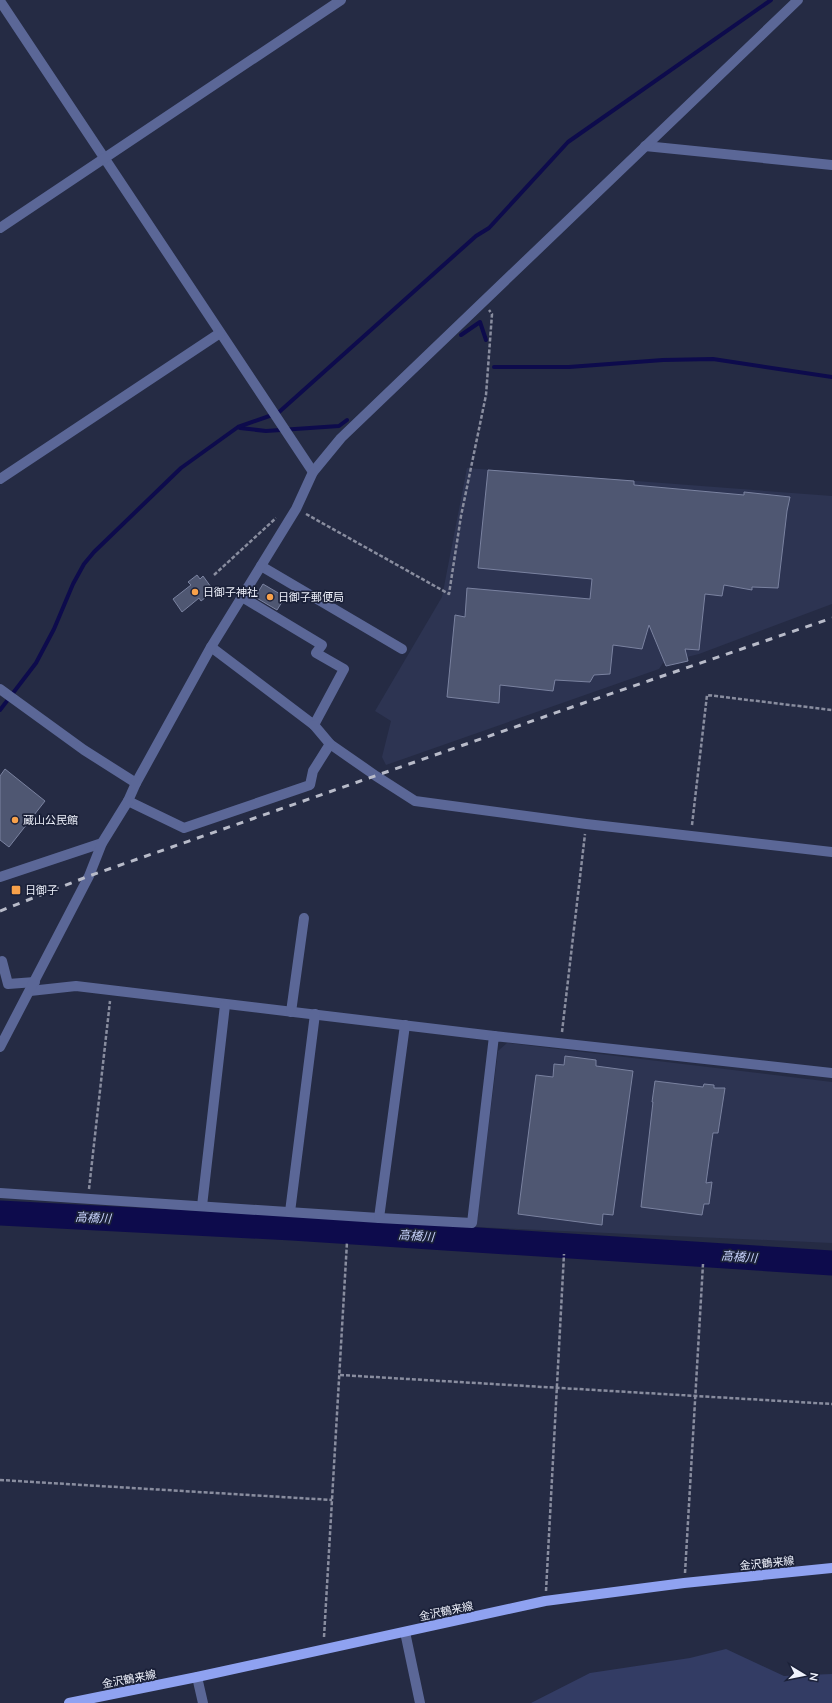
<svg xmlns="http://www.w3.org/2000/svg" width="832" height="1703" viewBox="0 0 832 1703" font-family="Mulish,'Noto Sans JP',sans-serif">
  <rect width="100%" height="100%" fill="#252b44"/>
  <!-- built -->
  <g fill="#2d3452">
    <path d="M467,468L832,496V604L699,654L663,663L659,669L386,765L382,757L391,721L375,711L442,597Z"/>
    <path d="M507,1043L832,1082V1243L476,1227L498,1051Z"/>
  </g>
  <!-- green -->
  <path fill="#333c64" d="M726,1649L784,1676L832,1674V1703H531L590,1673L690,1658Z"/>
  <g fill="none" stroke-linecap="round" stroke-linejoin="round">
    <!-- stream -->
    <g stroke="#0d0b4c" stroke-width="4">
      <path d="M461,335L480,322L486,340"/>
      <path d="M494,367H569L663,360L713,359L832,377"/>
      <path d="M240,428L266,431L339,426L347,420"/>
      <path d="M0,710L36,663L54,629L73,584L84,564L94,552L181,468L238,427L278,413L476,236L489,228L568,142L771,0"/>
    </g>
    <!-- river -->
    <path stroke="#0d0b4c" stroke-width="25" d="M0,1213L292,1228L832,1263"/>
  </g>
  <!-- building -->
  <g fill="#4f5772" stroke="#7a82a0">
    <path d="M488,470L634,481V485L744,495V492L790,497L787,511L778,588L752,587V590L724,585L722,596L705,594L699,650L685,649L688,661L666,666L649,625L642,649L613,645L610,674L594,675L590,682L555,680L553,691L500,685L499,703L447,697L455,615L465,617L467,588L590,599L592,579L478,568Z"/>
    <path d="M197,575L200,579L203,576L211,587L207,590L210,594L201,601L199,598L182,612L173,599L191,585L188,582Z"/>
    <path d="M263,584L285,597L277,610L255,597Z"/>
    <path d="M5,769L45,801L9,847L0,840V776Z"/>
    <path d="M565,1056L596,1060V1066L633,1071L613,1215L603,1214L602,1225L518,1214L536,1075L553,1077L554,1064L564,1065Z"/>
    <path d="M655,1081L703,1087L704,1084L714,1085V1088H725L718,1133H713L706,1183L712,1182L709,1204H704L702,1215L641,1207L653,1102H652Z"/>
  </g>
  <g fill="none" stroke-linecap="round" stroke-linejoin="round">
    <!-- path -->
    <g stroke="#898d9f" stroke-width="2.5" stroke-dasharray="4 2" stroke-linecap="butt">
      <path d="M306,514L449,594L461,516L486,395L492,314L489,310"/>
      <path d="M214,575L276,518"/>
      <path d="M692,825L707,695L832,710"/>
      <path d="M562,1032L585,834"/>
      <path d="M89,1189L110,1001"/>
      <path d="M340,1375L832,1404"/>
      <path d="M0,1480L332,1500"/>
      <path d="M685,1573L703,1264"/>
      <path d="M546,1591L564,1254"/>
      <path d="M324,1637L347,1242"/>
    </g>
    <!-- minor -->
    <g stroke="#5b6797" stroke-width="10">
      <path d="M0,1L313,472"/>
      <path d="M645,146L832,165"/>
      <path d="M0,228L341,0"/>
      <path d="M0,479L220,333"/>
      <path d="M261,566L402,649"/>
      <path d="M211,647L314,725L344,669L316,653L322,645L242,597"/>
      <path d="M0,689L84,750L136,783"/>
      <path d="M330,744L376,776L415,801L586,824L832,852"/>
      <path d="M128,801L184,828L310,785L313,771L330,744L314,725"/>
      <path d="M0,877L102,843"/>
      <path d="M0,962L2,961L8,984L35,982"/>
      <path d="M30,991L76,986L494,1036"/>
      <path d="M291,1012L304,918"/>
      <path d="M0,1047L89,876L102,843L128,801L136,783L211,647L296,509L313,472L341,438L798,0"/>
      <path d="M0,1193L379,1218L472,1223L494,1036L832,1073"/>
      <path d="M202,1206L225,1005"/>
      <path d="M290,1212L315,1014"/>
      <path d="M379,1218L405,1025"/>
      <path d="M405,1632L420,1703"/>
      <path d="M197,1677L203,1703"/>
    </g>
    <!-- major -->
    <path stroke="#8fa2f1" stroke-width="10" d="M69,1703L197,1677L545,1601L684,1583L832,1568"/>
    <!-- rail -->
    <path stroke="#b8bbc9" stroke-width="3" stroke-dasharray="7 7" stroke-linecap="butt" d="M0,911L89,876L575,706L832,618"/>
  </g>
  <!-- markers -->
  <g fill="#f8a14a" stroke="#1b2139" stroke-width="1.5">
    <circle cx="195" cy="592" r="4"/>
    <circle cx="270" cy="597" r="4"/>
    <circle cx="15" cy="820" r="4"/>
    <rect x="11" y="885" width="10" height="10" rx="2"/>
  </g>
  <g text-anchor="middle" stroke-width="3.5" stroke-linejoin="round" paint-order="stroke">
    <!-- poi labels -->
    <g font-size="11" fill="#eff2fc" stroke="#1b2139" text-anchor="start">
      <text x="203" y="596">日御子神社</text>
      <text x="278" y="601">日御子郵便局</text>
      <text x="23" y="824">蔵山公民館</text>
      <text x="25" y="894">日御子</text>
    </g>
    <!-- street labels -->
    <g font-size="11" fill="#eff2fc" stroke="#1b2139">
      <text transform="translate(767 1563) rotate(-6)" y="4">金沢鶴来線</text>
      <text transform="translate(446 1611) rotate(-12)" y="4">金沢鶴来線</text>
      <text transform="translate(129 1679) rotate(-11)" y="4">金沢鶴来線</text>
    </g>
    <!-- water labels -->
    <g font-size="12" font-style="italic" fill="#c7d2fb" stroke="#1b2139">
      <text transform="translate(93 1218) rotate(3)" y="4">高橋川</text>
      <text transform="translate(416 1236) rotate(4)" y="4">高橋川</text>
      <text transform="translate(739 1257) rotate(4)" y="4">高橋川</text>
    </g>
  </g>
  <!-- north arrow -->
  <g transform="translate(804 1675) rotate(100)" stroke="#1b2139" stroke-width="3" paint-order="stroke">
  <path d="M0-3L7 15L0 10L-7 15Z" fill="#eff2fc"/>
  <text y="-6" font-size="11" font-weight="bold" text-anchor="middle" fill="#eff2fc">N</text>
  </g>
</svg>
